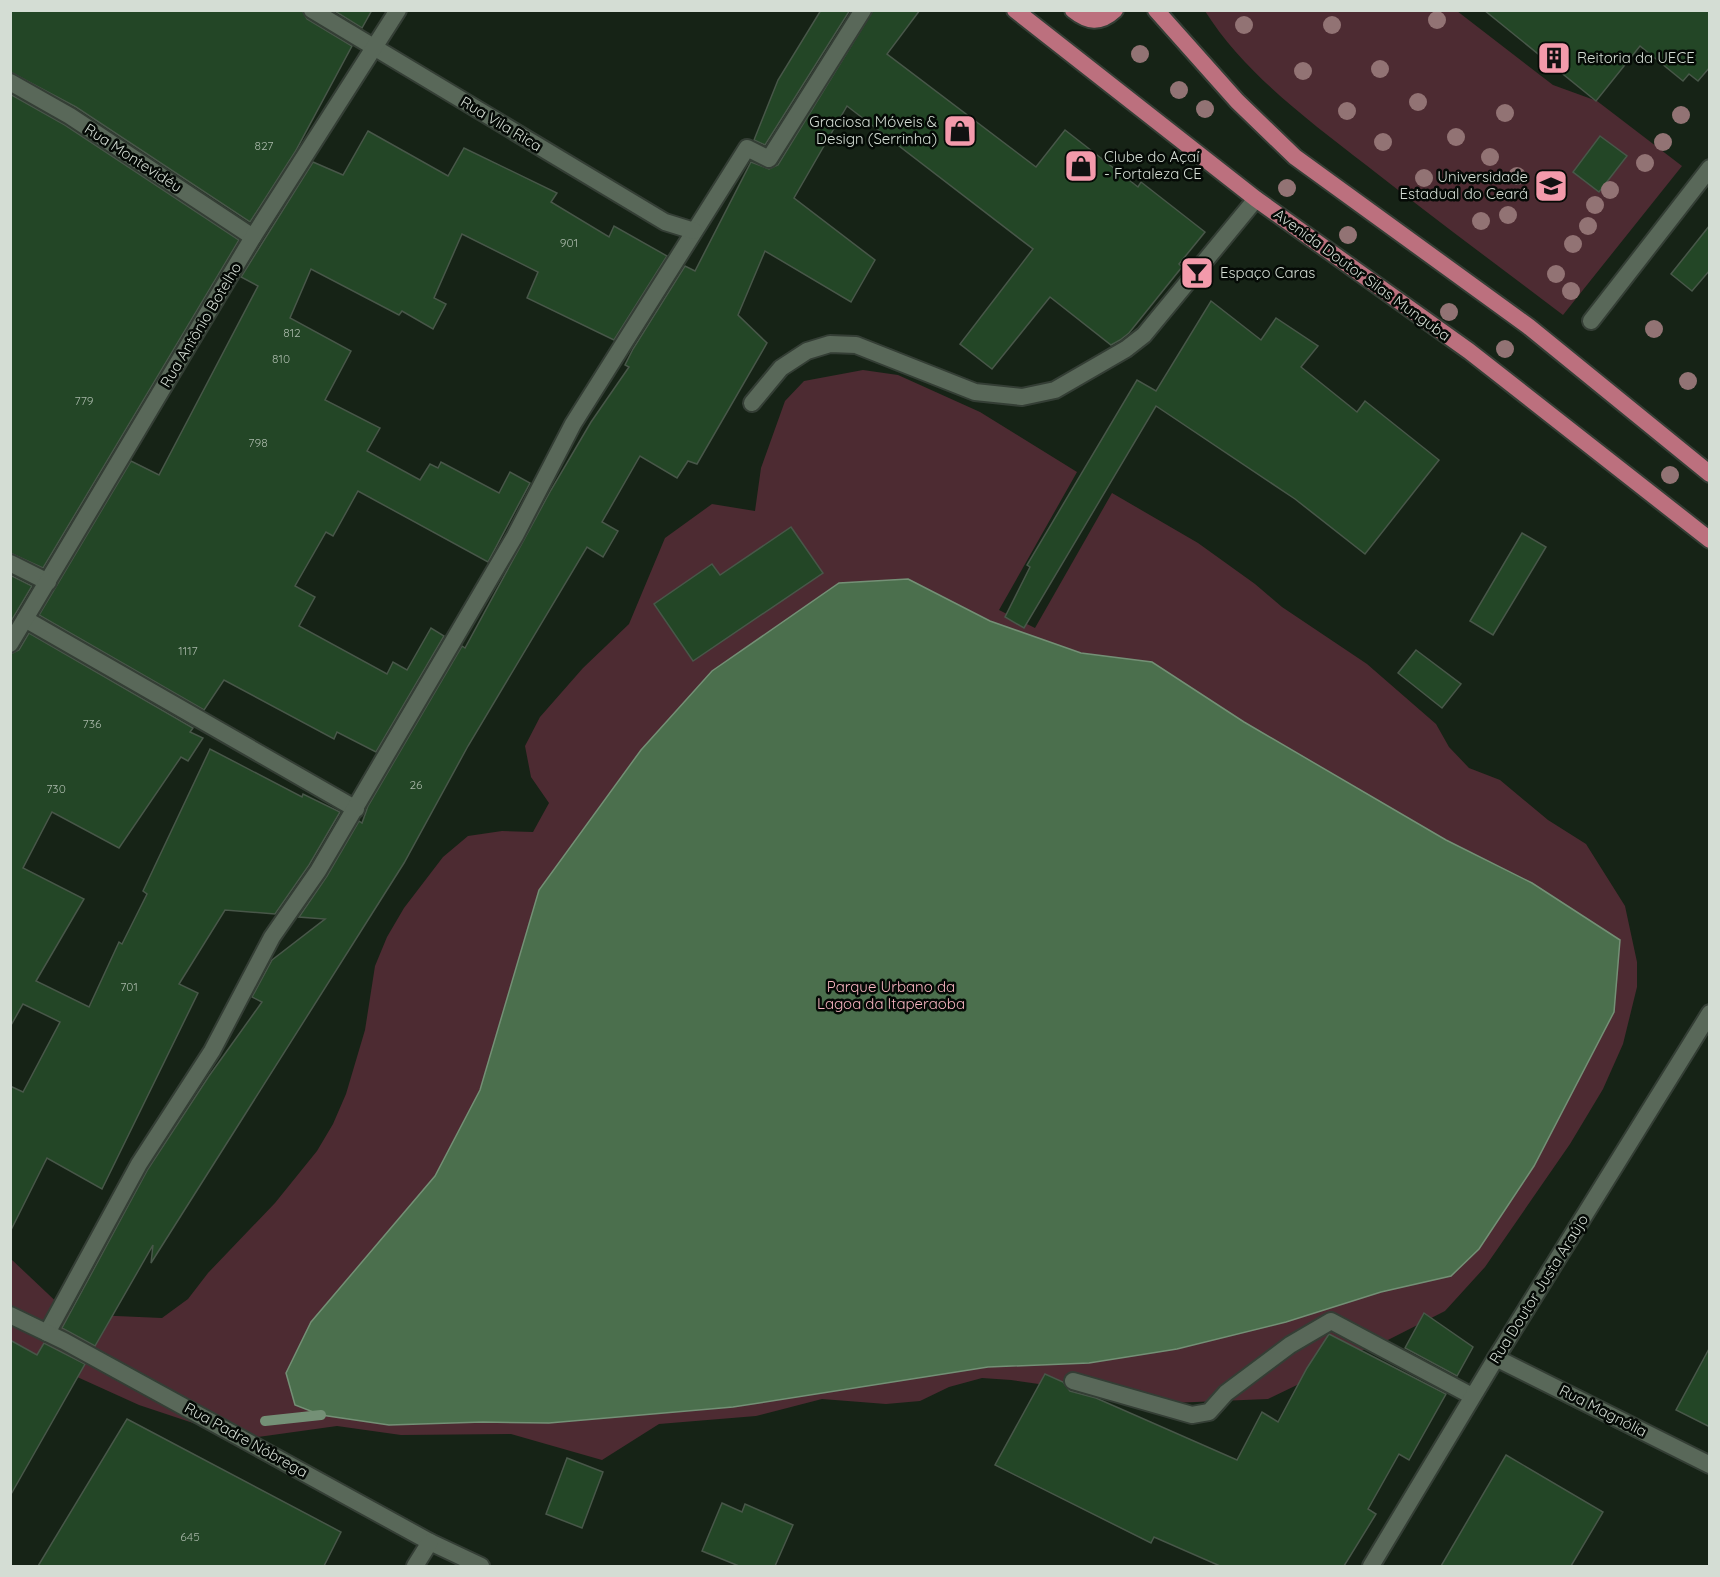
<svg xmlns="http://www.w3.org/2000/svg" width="1720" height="1577" viewBox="0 0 1720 1577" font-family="Quicksand,sans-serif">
  <rect width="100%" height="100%" fill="#162316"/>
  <!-- green -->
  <g fill="#4d2b32">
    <path d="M1205,11H1457L1553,85L1597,101L1682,166L1563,315C1497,265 1431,216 1366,165C1308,120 1244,73 1205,11Z"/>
    <path d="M863,370L898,375L980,412L1077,472L999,610L1035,628L1112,493L1198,543L1255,584L1282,607L1367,664L1436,724L1449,747L1469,768L1500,780L1548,820L1586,844L1625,906L1637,962V987L1623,1044L1603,1089L1570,1144L1485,1267L1445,1311L1382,1343L1344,1357L1297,1385L1268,1399L1171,1403L1011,1380L982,1378L949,1387L920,1401L886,1404L822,1399L756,1416L659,1424L602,1460L511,1434L401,1435L337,1426L258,1437L261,1450L202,1426L139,1405L11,1347L10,1258L65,1310L93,1315L162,1318L188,1299L208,1273L275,1203L317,1151L333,1124L346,1094L365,1030L375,966L387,937L404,908L443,857L468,836L502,831L533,832L549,803L531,777L525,746L540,717L583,668L629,624L665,538L712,504L755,511L761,468L785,401L804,381Z"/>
  </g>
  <!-- water -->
  <path fill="#4b6f4d" stroke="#749076" stroke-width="1.5" d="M908,579L990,621L1081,653L1152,662L1244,722L1446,840L1532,883L1620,940L1614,1012L1534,1166L1479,1249L1451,1276L1381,1292L1286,1322L1177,1349L1089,1363L988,1367L733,1407L549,1423L483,1422L389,1425L321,1415L295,1405L286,1373L311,1322L435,1176L480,1090L539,890L641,750L712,671L839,583Z"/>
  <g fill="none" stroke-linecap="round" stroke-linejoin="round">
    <!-- stream -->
    <path stroke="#749076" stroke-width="10" d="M265,1421L321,1415"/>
  </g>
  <!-- building -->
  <g fill="#234626" stroke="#485749" stroke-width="1.5">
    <path d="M10,10H302L307,19L352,46L295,152L250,222L76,107L10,72Z"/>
    <path d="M333,10H372L362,28Z"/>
    <path d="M821,10H850L765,145L754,140L778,80Z"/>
    <path d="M873,10H920L887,54L1036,167L1065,130L1138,187L1141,182L1205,232L1179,264L1182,267L1129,333L1120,340L1111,345L1050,297L992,369L960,344L1033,249L847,106L794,198L875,260L851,302L765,251L738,315L767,343L697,464L688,461L677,478L640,456L602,522L618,531L603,557L587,547L468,746L404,863L151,1263L153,1245L95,1346L62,1328L148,1169L209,1076L262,1002L252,997L272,960L325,919L299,917L327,876L359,821L362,823L368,806L462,646L465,648L551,490L591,422L629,367L625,365L633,349L685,266L695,271L751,162L769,169L778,165Z"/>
    <path d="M1484,10H1710V67L1698,81L1689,74L1683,81L1640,46L1596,101Z"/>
    <path d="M10,94L65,125L239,240L43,568L10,553Z"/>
    <path d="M368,131L448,176L464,148L557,193L551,202L609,237L614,226L667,256L614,340L527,298L538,272L462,234L434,298L446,304L433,329L402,311L399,315L311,269L290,318L351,351L325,400L380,428L367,451L420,480L430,464L438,468L441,462L499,493L510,472L530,483L488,562L358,491L333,536L326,532L295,586L315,597L299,626L387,674L393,662L407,670L431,628L444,636L376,752L337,732L334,739L224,680L204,710L39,615L131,461L159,475L258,286L241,277L313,162L343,175Z"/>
    <path d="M1600,136L1627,156L1599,192L1573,172Z"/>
    <path d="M1710,225V270L1692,291L1671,274Z"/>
    <path d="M1211,301L1261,340L1276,318L1318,346L1301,367L1357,412L1365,401L1439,460L1365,554L1295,499L1156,406L1024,628L1005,617L1030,567L1027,565L1137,380L1156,391Z"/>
    <path d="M791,527L823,573L693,661L654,604L712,564L720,575Z"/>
    <path d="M1522,533L1546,547L1493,635L1470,621Z"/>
    <path d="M10,575L32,586L10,623Z"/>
    <path d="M29,633L193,728L190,732L203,738L188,761L181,757L119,848L52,812L23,868L84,899L36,981L89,1007L119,942L122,944L147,894L143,891L210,749L302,797L303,794L340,812L309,865L275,914L225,910L179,984L198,993L102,1189L47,1158L10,1232V1086L23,1092L60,1022L23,1004L10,1027V654L19,650Z"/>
    <path d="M1416,650L1461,684L1442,708L1398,673Z"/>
    <path d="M1424,1313L1473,1347L1457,1376L1405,1348Z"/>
    <path d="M1329,1334L1446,1394L1409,1460L1399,1454L1368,1509L1376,1514L1344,1566H1220L1154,1537L1151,1543L995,1465L1045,1374L1063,1382L1070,1391L1096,1398L1237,1460L1262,1412L1278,1422L1307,1368Z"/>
    <path d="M10,1340L37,1355L44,1343L85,1364L10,1496Z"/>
    <path d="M1710,1347V1427L1676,1410Z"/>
    <path d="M127,1419L341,1532L324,1566H38Z"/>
    <path d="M1506,1455L1603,1512L1571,1566H1441Z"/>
    <path d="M567,1458L603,1472L582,1528L546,1514Z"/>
    <path d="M722,1503L742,1512L745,1504L793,1525L775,1566H739L702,1551Z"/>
  </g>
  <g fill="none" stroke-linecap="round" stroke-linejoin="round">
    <defs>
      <g id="service">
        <path d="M10,82L70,116L253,237"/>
        <path d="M1591,321L1710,168"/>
        <path d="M752,403L781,368L807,351L830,344L856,345L975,392L1022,397L1055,390L1126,349L1144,335L1256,199"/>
        <path d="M10,563L48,582"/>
        <path d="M25,619L356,809"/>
        <path d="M47,1333L139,1164L212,1051L272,937L318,871L515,536L573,424L747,148L769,159L863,10"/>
        <path d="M1073,1381L1192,1415L1209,1412L1226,1393L1290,1345L1331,1321L1472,1396"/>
      </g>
      <g id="minor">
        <path d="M312,10L665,222L694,231"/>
        <path d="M10,644L253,237L398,10"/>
        <path d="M10,1315L64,1341L430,1542L481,1566"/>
        <path d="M1496,1358L1710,1465"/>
        <path d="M415,1566L430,1542"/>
      </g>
      <path id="tertiary" d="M1371,1566L1496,1358L1710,1013"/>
      <g id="primary">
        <path d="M1015,10L1256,199L1469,351L1710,540"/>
        <path d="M1073,10C1088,22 1100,24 1115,10"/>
        <path d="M1156,10L1237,101L1295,157L1528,326L1710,474"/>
      </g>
    </defs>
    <!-- service casing -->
    <use href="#service" stroke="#343e35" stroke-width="20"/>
    <!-- minor casing -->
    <use href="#minor" stroke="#343e35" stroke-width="20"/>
    <!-- tertiary casing -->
    <use href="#tertiary" stroke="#343e35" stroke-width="20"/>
    <!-- primary casing -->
    <use href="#primary" stroke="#343e35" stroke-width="20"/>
    <!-- service -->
    <use href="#service" stroke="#596859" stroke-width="16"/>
    <!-- minor -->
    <use href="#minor" stroke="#596859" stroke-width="16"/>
    <!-- tertiary -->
    <use href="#tertiary" stroke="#596859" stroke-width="16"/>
    <!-- primary -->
    <use href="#primary" stroke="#bc707e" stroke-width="16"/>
  </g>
  <!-- trees -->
  <g fill="#927374">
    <circle cx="1437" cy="20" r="9"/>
    <circle cx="1244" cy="25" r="9"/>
    <circle cx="1332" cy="25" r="9"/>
    <circle cx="1140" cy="54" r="9"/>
    <circle cx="1380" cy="69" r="9"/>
    <circle cx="1303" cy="71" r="9"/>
    <circle cx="1179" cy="90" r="9"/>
    <circle cx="1418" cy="102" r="9"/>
    <circle cx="1205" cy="109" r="9"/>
    <circle cx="1347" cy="111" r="9"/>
    <circle cx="1505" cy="113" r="9"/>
    <circle cx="1681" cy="115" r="9"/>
    <circle cx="1456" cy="137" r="9"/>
    <circle cx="1383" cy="142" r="9"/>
    <circle cx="1663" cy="142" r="9"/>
    <circle cx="1490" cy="157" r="9"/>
    <circle cx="1645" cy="163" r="9"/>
    <circle cx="1517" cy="176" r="9"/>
    <circle cx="1424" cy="178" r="9"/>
    <circle cx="1287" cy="188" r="9"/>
    <circle cx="1610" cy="190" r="9"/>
    <circle cx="1595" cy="205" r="9"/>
    <circle cx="1508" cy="215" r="9"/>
    <circle cx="1481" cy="221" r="9"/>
    <circle cx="1588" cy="226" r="9"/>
    <circle cx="1348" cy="235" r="9"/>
    <circle cx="1573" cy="244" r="9"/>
    <circle cx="1556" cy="274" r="9"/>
    <circle cx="1571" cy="291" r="9"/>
    <circle cx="1449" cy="312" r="9"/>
    <circle cx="1654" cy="329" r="9"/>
    <circle cx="1505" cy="349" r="9"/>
    <circle cx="1688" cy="381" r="9"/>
    <circle cx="1670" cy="475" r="9"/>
  </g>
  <!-- icons -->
  <defs>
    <symbol id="building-square" viewBox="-11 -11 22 22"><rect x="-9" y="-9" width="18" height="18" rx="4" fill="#f39aab" stroke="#050a06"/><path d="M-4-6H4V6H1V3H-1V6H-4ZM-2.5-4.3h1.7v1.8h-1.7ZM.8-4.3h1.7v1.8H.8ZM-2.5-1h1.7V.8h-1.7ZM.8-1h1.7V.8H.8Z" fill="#111"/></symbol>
    <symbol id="shop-square" viewBox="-11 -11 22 22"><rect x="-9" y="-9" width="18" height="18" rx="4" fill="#f39aab" stroke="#050a06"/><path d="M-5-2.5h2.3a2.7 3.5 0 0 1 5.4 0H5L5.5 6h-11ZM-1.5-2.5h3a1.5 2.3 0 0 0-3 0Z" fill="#111"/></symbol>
    <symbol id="university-square" viewBox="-11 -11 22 22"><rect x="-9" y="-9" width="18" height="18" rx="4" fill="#f39aab" stroke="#050a06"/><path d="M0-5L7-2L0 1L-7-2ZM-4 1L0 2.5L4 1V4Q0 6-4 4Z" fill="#111"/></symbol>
    <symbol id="bar-square" viewBox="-11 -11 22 22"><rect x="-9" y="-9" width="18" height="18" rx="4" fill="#f39aab" stroke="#050a06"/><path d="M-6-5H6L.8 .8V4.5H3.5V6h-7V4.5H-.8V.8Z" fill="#111"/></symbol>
  </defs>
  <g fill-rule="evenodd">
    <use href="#building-square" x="1535" y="39" width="38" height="38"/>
    <use href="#shop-square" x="941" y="112" width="38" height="38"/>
    <use href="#shop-square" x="1062" y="147" width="38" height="38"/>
    <use href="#university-square" x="1532" y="167" width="38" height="38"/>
    <use href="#bar-square" x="1178" y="254" width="38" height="38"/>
  </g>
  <g text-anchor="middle" stroke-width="5" stroke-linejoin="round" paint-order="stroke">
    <!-- number labels -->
    <g font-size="12" fill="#a8b7a8">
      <text x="264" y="150">827</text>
      <text x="569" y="247">901</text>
      <text x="292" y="337">812</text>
      <text x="281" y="363">810</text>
      <text x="84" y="405">779</text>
      <text x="258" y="447">798</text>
      <text x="188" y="655">1117</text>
      <text x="92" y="728">736</text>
      <text x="416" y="789">26</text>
      <text x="56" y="793">730</text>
      <text x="129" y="991">701</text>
      <text x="190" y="1541">645</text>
    </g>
    <!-- poi labels -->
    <g font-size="15" fill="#d4ddd4" stroke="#050a06" text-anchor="start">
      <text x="1577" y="63">Reitoria da UECE</text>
      <text x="937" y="127" text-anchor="end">Graciosa Móveis &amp;<tspan x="937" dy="17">Design (Serrinha)</tspan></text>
      <text x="1104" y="162">Clube do Açaí<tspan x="1104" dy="17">- Fortaleza CE</tspan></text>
      <text x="1528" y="182" text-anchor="end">Universidade<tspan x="1528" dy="17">Estadual do Ceará</tspan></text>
      <text x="1220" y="278">Espaço Caras</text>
    </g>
    <!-- street labels -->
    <g font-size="15" fill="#d4ddd4" stroke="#050a06">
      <text transform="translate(501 124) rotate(31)" y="5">Rua Vila Rica</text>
      <text transform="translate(133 158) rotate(33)" y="5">Rua Montevidéu</text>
      <text transform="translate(1362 275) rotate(36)" y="5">Avenida Doutor Silas Munguba</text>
      <text transform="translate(201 325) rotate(-59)" y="5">Rua Antônio Botelho</text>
      <text transform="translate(1539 1289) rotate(-58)" y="5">Rua Doutor Justa Araújo</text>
      <text transform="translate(1603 1411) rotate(27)" y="5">Rua Magnólia</text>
      <text transform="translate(246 1440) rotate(29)" y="5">Rua Padre Nóbrega</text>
    </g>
    <!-- park labels -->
    <g font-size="15" fill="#f7b5c0" stroke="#050a06">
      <text x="891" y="992">Parque Urbano da<tspan x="891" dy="17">Lagoa da Itaperaoba</tspan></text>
    </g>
  </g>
  <!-- border -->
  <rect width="1720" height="1577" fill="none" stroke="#d4ddd4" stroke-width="24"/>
</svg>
